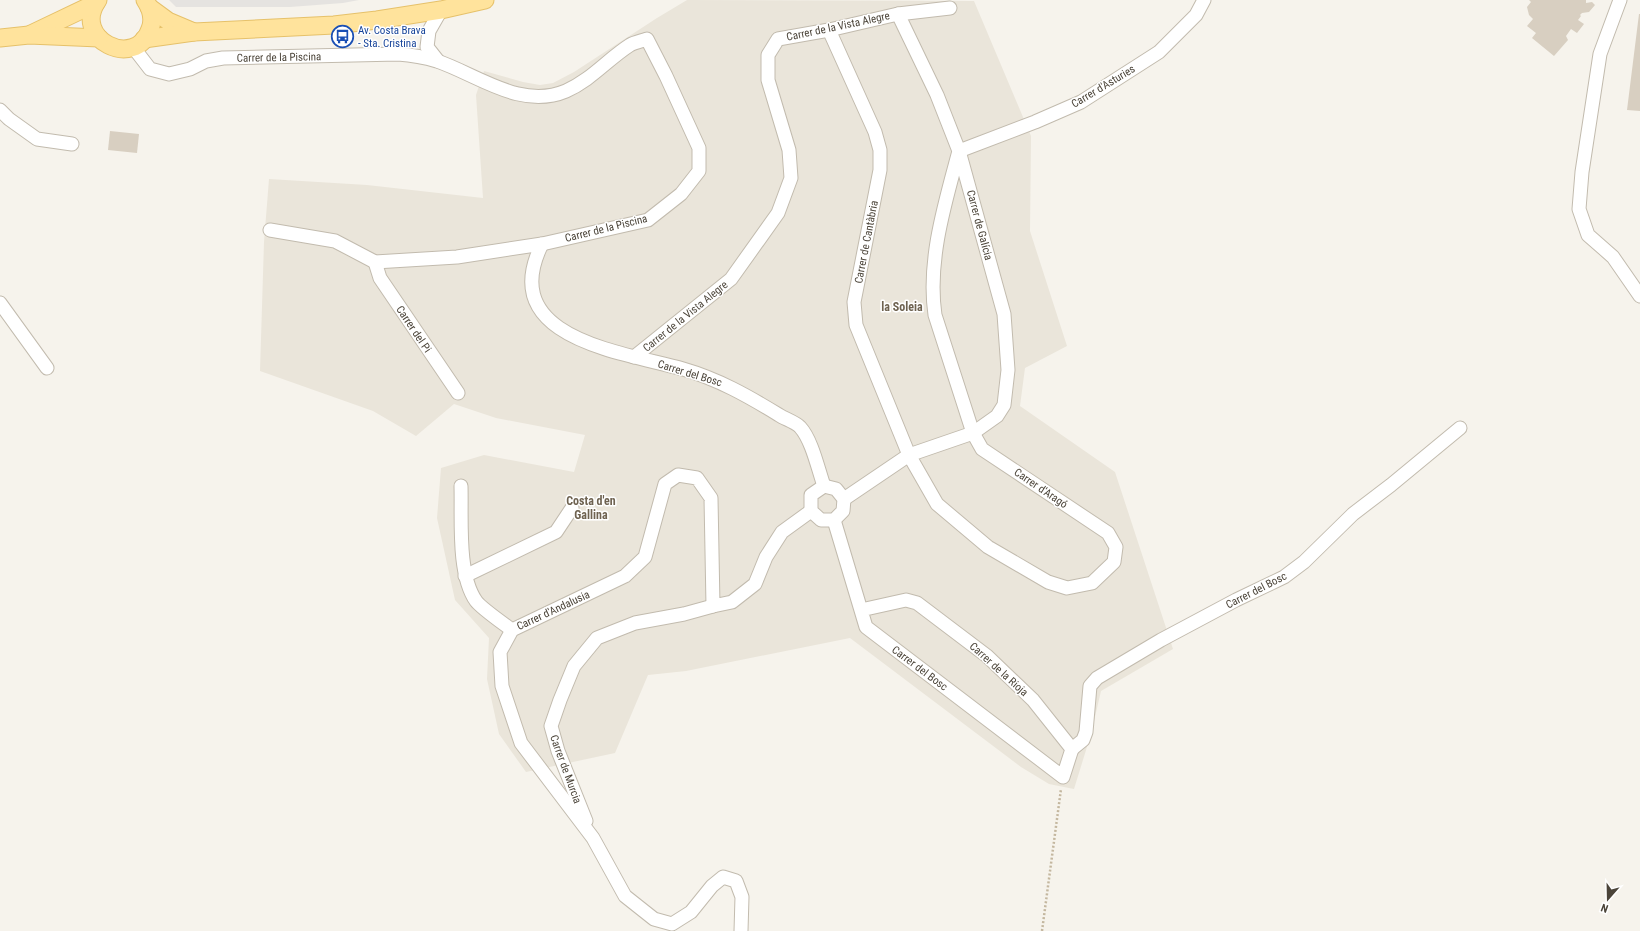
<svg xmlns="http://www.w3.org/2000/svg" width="1640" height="931" viewBox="0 0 1640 931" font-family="'Roboto Condensed',sans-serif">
  <rect width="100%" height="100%" fill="#f6f3ec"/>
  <!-- residential -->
  <path fill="#eae5da" d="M687,0L974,1L1031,136L1030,231L1067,346L1025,368L1020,406L1115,472L1173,649L1101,691L1091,734L1074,789L1049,784L1021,767L850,638L686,671L648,675L615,753L526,772L499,734L487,679L489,638L455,600L437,518L441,468L484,455L574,472L585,435L496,418L454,404L416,436L373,411L260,371L264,242L269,179L367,185L483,198L476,95L484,71L523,82L540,85L553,83L574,72L657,18Z"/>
  <!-- parking -->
  <path fill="#e5e3e0" d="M169,0H359L343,3L290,7H176Z"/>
  <!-- building -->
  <g fill="#d8cfc1">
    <path d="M1529,0H1586V3L1592,2L1595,5L1589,12L1582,13L1580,15L1581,16L1578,20L1584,24L1577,33L1571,29L1566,36L1568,40L1554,56L1532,38L1536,33L1527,26L1533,19L1529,15L1527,7L1531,2Z"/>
    <path d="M1639,14H1640V111L1627,110Z"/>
    <path d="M110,131L139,134L137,153L108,150Z"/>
  </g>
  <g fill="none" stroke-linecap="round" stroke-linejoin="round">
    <defs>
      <g id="minor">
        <path d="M1620,0L1600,54L1582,172L1579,209L1588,235L1613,257L1640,296"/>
        <path d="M829,30L875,132L880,150V170L854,302L856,325L909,455L937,504L988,547L1048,582L1067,588L1092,583L1114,562L1116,547L1108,533L982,449L973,433L935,315C927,261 945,203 959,151L1035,122L1081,102L1159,52L1196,15L1204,0"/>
        <path d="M133,47L150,69L169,74L190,69L206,61L223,58L398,54C412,55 424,57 437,61C478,75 521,110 566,91C591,80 608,59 630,45C635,42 642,41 647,39L666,76L699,148V171L681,194L648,220L542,244L457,257L375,262L335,241L270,230"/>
        <path d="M438,61L427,47L429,31L441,10"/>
        <path d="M0,110L9,119L37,139L72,144"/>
        <path d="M542,244C495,339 623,352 683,369C718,379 748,396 779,415C785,419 795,422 800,427C812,440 818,469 824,486"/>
        <path d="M375,262L380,278L458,393"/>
        <path d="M0,303L47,368"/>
        <path d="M634,357L731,279L778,213L791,178L789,150L768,80V55L778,39L829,30L898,14L950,8"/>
        <path d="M461,486C462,518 457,574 476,601C481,608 504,624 512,630"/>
        <path d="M824,486L836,489L844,499L843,511L834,520H821L811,511V495Z"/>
        <path d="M844,499L909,455L973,433L997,416L1004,405L1008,370L1004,314L959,151L937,95L898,14"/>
        <path d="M834,520L866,627L1063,777L1072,749L1033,700L987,656L917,603L906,600L861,610"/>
        <path d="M465,576L556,532L572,508"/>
        <path d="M1072,749L1083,740L1086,732L1090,686L1097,678L1161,640L1236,600L1284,577L1304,562L1353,514L1391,485L1460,428"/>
        <path d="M586,821L558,751L551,726L560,700L574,666L597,638L635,623L684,614L713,606"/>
        <path d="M741,931L742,897L736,881L723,877L712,886L691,912L672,924L654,919L625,896L593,838L521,743L502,686L500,652L512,630L625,576L645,557L665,484L678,475L697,478L711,498L713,606L732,602L755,584L766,557L782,532L811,511"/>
      </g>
      <g id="major">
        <path d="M98,0C70,39 136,71 150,29C154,19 151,9 145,0"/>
        <path d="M149,7L168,21L194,32"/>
        <path d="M31,34L96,3"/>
        <path d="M0,38L29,35L99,38"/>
        <path d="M144,39L194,32L334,25L377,20L441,10L485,0"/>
      </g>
    </defs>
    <!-- minor casing -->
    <use href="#minor" stroke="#c2bbae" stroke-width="15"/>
    <!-- major casing -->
    <use href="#major" stroke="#e6c16a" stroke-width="19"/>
    <!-- path -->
    <path stroke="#c4b79f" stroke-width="2.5" stroke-dasharray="2 2" stroke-linecap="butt" d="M1042,931L1061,789"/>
    <!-- minor -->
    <use href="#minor" stroke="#fff" stroke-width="13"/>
    <!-- major -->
    <use href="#major" stroke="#ffe39c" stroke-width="17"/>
  </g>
  <!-- icons -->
  <defs>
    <symbol id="bus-ring" viewBox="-11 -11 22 22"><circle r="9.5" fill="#fff" stroke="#1a4fb4" stroke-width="1.5"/><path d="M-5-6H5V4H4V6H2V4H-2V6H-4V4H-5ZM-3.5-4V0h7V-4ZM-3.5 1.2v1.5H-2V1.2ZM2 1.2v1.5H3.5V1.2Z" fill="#1a4fb4"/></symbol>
  </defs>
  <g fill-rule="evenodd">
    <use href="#bus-ring" x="330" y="24" width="25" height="25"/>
  </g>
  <g text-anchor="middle" stroke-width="3" stroke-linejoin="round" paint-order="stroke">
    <!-- street labels -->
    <g font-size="11" fill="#4b4439" stroke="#fff">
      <text transform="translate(838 26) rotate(-12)" y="4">Carrer de la Vista Alegre</text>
      <text transform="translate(279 57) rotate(-1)" y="4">Carrer de la Piscina</text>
      <text transform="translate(1103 86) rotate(-31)" y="4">Carrer d'Asturies</text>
      <text transform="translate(980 225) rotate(75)" y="4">Carrer de Galícia</text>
      <text transform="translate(606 228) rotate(-14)" y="4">Carrer de la Piscina</text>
      <text transform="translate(866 242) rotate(-79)" y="4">Carrer de Cantàbria</text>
      <text transform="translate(685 316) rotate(-39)" y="4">Carrer de la Vista Alegre</text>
      <text transform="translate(414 329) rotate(56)" y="4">Carrer del Pi</text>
      <text transform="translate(690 373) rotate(17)" y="4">Carrer del Bosc</text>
      <text transform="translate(1041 488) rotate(34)" y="4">Carrer d'Aragó</text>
      <text transform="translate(1256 590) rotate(-27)" y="4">Carrer del Bosc</text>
      <text transform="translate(553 610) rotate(-25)" y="4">Carrer d'Andalusia</text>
      <text transform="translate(920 668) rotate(37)" y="4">Carrer del Bosc</text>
      <text transform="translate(999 669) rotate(42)" y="4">Carrer de la Rioja</text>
      <text transform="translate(566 769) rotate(70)" y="4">Carrer de Murcia</text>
    </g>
    <!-- transit labels -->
    <g font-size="11" fill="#164399" stroke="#fff" text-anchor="start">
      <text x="358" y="34">Av. Costa Brava<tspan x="358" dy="13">- Sta. Cristina</tspan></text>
    </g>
    <!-- neighbourhood labels -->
    <g font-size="12" font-weight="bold" fill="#6e6250" stroke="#fff">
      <text x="902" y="311">la Soleia</text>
      <text x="591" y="505">Costa d'en<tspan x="591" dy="14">Gallina</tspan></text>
    </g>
  </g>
  <!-- north arrow -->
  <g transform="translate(1608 899) rotate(200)" stroke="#ffffff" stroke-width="3" paint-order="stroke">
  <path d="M0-3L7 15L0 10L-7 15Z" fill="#4b4439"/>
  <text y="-6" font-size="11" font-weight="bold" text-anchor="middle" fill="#4b4439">N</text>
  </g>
</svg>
